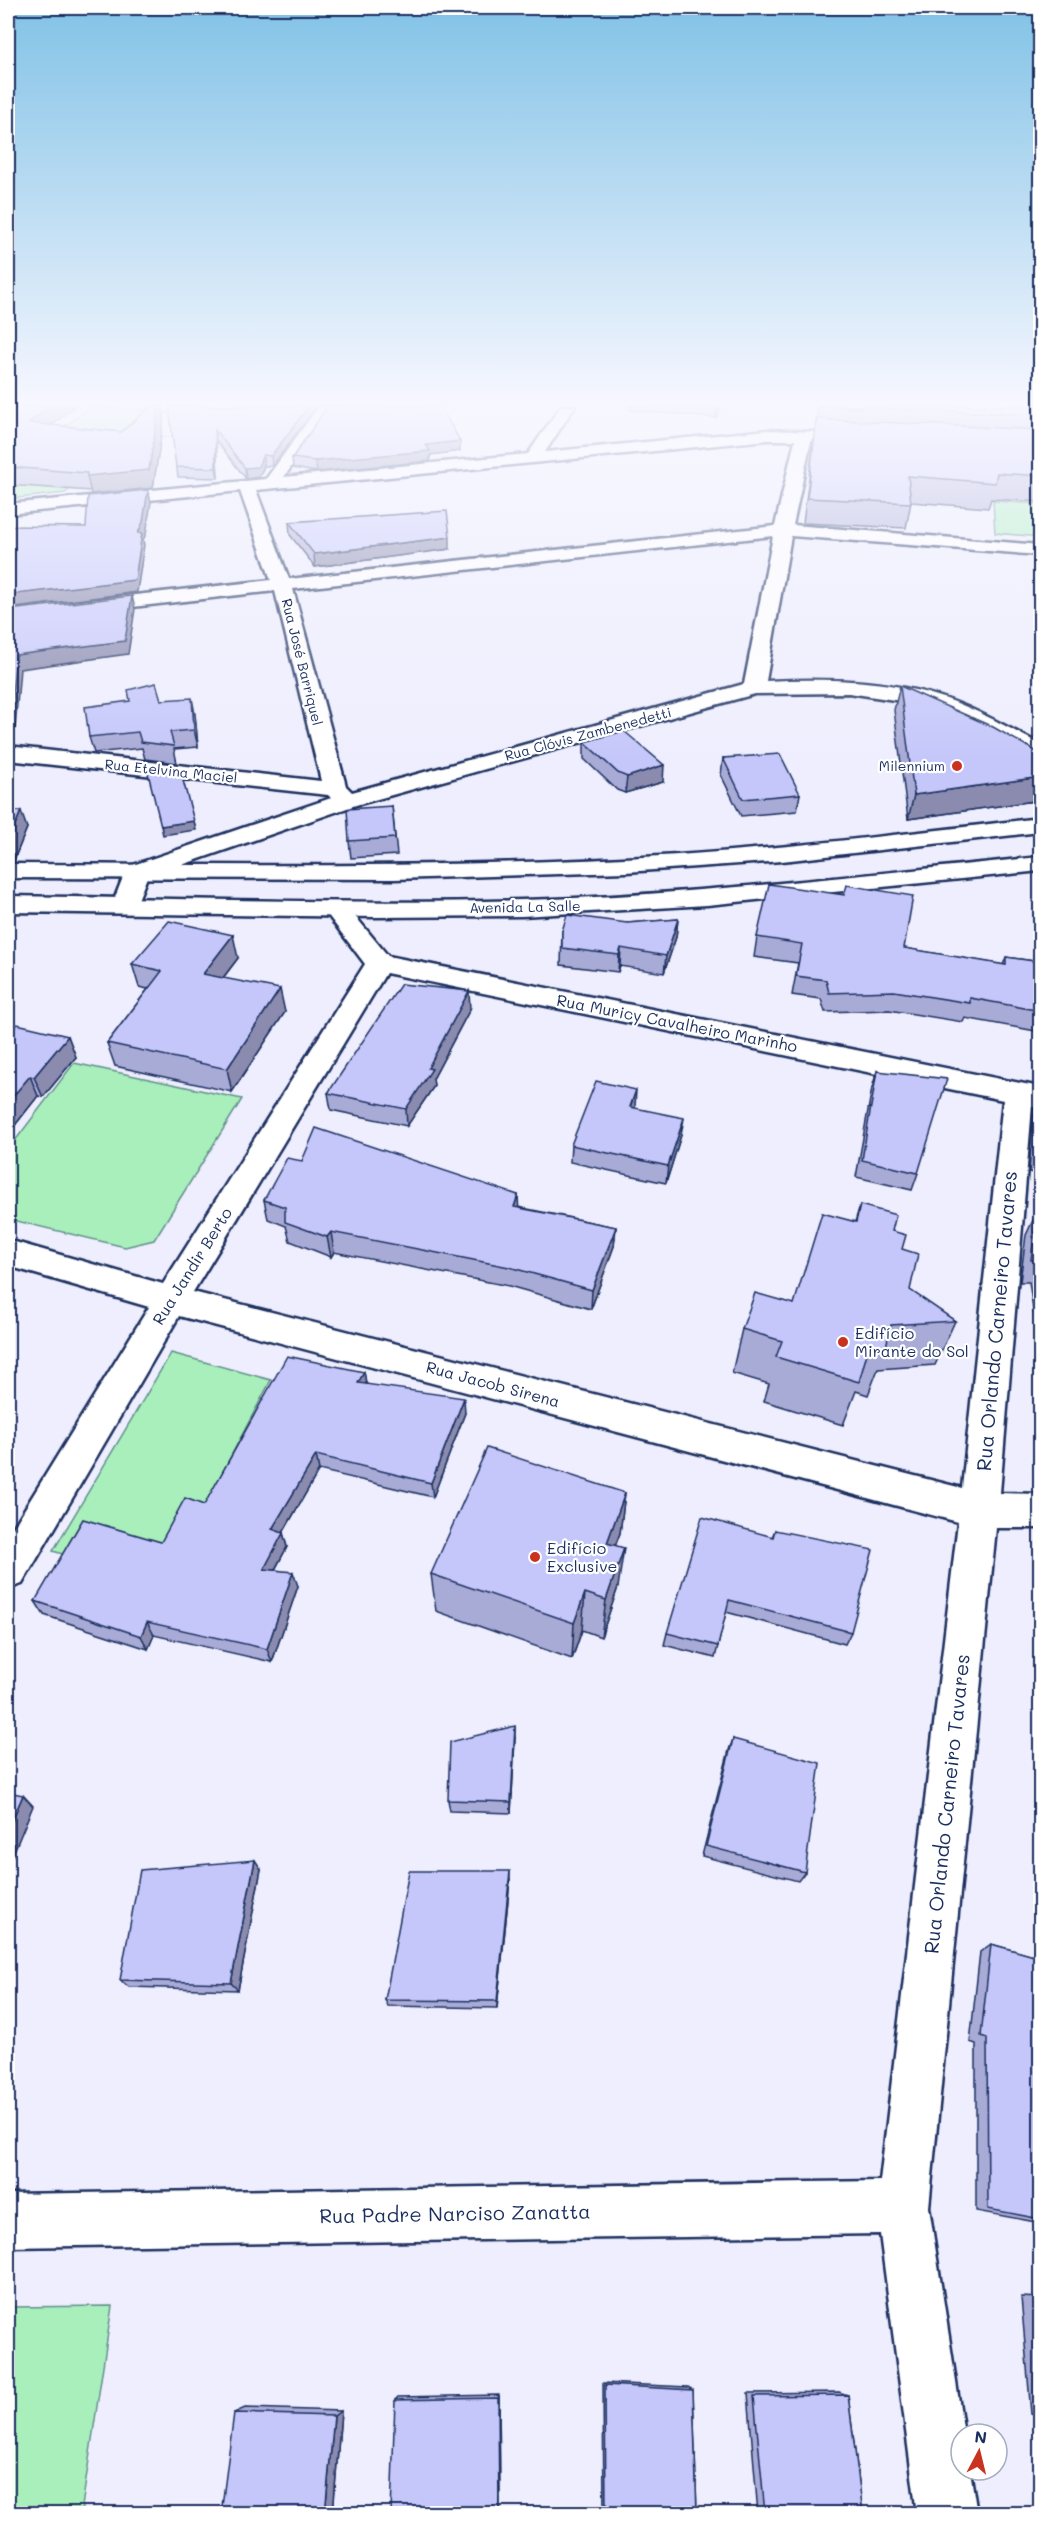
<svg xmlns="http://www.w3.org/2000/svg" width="1048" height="2521" viewBox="0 0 1048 2521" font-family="Mali,sans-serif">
  <rect width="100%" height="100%" fill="#eeeefe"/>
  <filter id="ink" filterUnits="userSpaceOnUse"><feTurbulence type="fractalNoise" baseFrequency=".0167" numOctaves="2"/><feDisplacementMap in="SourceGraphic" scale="12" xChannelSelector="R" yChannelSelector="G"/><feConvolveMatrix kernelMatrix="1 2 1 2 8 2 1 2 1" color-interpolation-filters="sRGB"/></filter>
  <g filter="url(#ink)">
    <!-- green -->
    <g fill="#a8efbb" stroke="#628f8c" stroke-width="1.5">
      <path d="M92,406L165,412L65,493L8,499V468Z"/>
      <path d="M993,501L1040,504V537L995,533Z"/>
      <path d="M74,1063L242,1099L154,1240L125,1247L8,1219V1150Z"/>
      <path d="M171,1353L271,1380L163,1585L53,1551Z"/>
      <path d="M112,2306L81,2513H8V2307Z"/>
    </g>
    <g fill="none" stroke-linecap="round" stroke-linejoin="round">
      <defs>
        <g id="minor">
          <path d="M319,406H334L284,477L528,454L561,406H575L545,452L768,430L865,434L867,437L865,440L859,442L811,441L793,525L1040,545V555L791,536L766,681C831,678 900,679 962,705C989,716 1014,731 1040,744V760L958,718L914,703L849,693L755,694L356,805L147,877L134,910L125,913L116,910L112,905L127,867L331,798L328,795L8,760V746L321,781L275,591L8,621V609L271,580L240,491L8,514V504L266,479ZM768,440H795L775,526L289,579L256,490ZM773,536L744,684L352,792L346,786L293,589Z"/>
          <path d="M337,902L346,905L388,956L1040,1087V1107L1032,1106L1000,1493L1040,1494V1528H996L929,2207L964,2434H961V2470H970L977,2514H917L880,2234L8,2247V2194L880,2181L958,1522L179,1316L22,1584L8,1589V1536L149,1307L8,1266V1240L163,1284L365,964L324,910L328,905ZM386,973L1003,1100L962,1488L193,1292Z"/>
        </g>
        <g id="secondary">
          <path d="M1040,818V832L782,861L626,872L394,879L8,878V864C231,865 455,869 678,855C799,847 920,832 1040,818Z"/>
          <path d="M1040,857V871L707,905L522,916L375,917L8,912V896C179,898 351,905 522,900C696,895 868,874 1040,857Z"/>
        </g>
      </defs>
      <!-- minor casing -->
      <use href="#minor" stroke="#1b2f5e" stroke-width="5"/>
      <!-- secondary casing -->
      <use href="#secondary" stroke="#1b2f5e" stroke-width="5"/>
      <!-- path -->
      <g stroke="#1b2f5e" stroke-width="2" stroke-dasharray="1 2" stroke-linecap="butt">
        <path d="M162,417L175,406"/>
        <path d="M156,436L174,437"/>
      </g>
      <!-- minor -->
      <use href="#minor" fill="#fff" fill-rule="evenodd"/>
      <!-- secondary -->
      <use href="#secondary" fill="#fff" fill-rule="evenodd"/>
    </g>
    <!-- wall -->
    <g fill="#a9abd7" stroke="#1b2f5e" stroke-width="1.5">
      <path d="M8,406H75L52,425L121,432L152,406H162L164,416L153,488L91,494V491L8,485Z"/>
      <path d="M169,406H317L272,466H264L259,477L246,479L216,440L218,478L178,477Z"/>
      <path d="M630,406H722L716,418L630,410Z"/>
      <path d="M818,406H1041V502L991,499L988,508L911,502L906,528L803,523Z"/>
      <path d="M460,451L430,455V461L317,472L293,468L292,458Z"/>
      <path d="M289,522L450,549L315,567L290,535Z"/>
      <path d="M900,686L1041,754V800L908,819L894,710Z"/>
      <path d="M161,700L195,714L198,747L174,749L177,763L145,759L142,748L94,753L89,737Z"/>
      <path d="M584,742L663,782L625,793L617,790L584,759Z"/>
      <path d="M723,758L800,794L797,811L741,816L721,775Z"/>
      <path d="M392,806L397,855L351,858L349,841Z"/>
      <path d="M8,811L27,828L13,862H8Z"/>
      <path d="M678,919L676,937L664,973L620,966L618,972L561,965L562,931L627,923Z"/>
      <path d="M757,937L904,948L1003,965L1006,957L1041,962V1032L965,1018L963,1022L889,1010L825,1012L821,999L792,995L798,963L754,957Z"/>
      <path d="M238,958L223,978L285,1012L232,1092L115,1066L107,1043L148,989L139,987L132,964Z"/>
      <path d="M470,1009L433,1079L434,1086L407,1126L331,1110L328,1093Z"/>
      <path d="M8,1031L68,1036L76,1057L43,1097L38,1096L8,1134Z"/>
      <path d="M877,1071L918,1173L912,1190L856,1177L872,1088Z"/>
      <path d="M1041,1101V1174L1029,1172L1033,1118Z"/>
      <path d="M634,1108L681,1135L666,1183L570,1162L571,1145Z"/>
      <path d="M518,1195V1207L616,1227L614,1246L591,1309L509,1286L334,1252L331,1257L290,1241L286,1226L268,1219L264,1200Z"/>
      <path d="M860,1205L892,1231L902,1249L910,1290L955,1321L935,1365L878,1369L868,1395L856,1391L843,1425L764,1401L769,1384L732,1373L742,1329L794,1304L855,1222Z"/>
      <path d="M1037,1212H1041V1364L1029,1282H1020L1026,1235Z"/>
      <path d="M364,1372L366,1384L465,1413L433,1497L319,1470L283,1533L287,1547L275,1570L298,1586L272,1662L154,1635L148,1649L44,1615L35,1601L161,1542L204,1505Z"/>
      <path d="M625,1493L620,1533L615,1546L618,1587L601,1637L582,1630L572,1659L436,1611L431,1574Z"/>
      <path d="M775,1530L851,1632L845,1644L726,1612L715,1658L664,1645L667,1633L772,1537Z"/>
      <path d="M515,1738L511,1813L450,1811L448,1800Z"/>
      <path d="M733,1739L805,1872L798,1881L702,1856L729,1750Z"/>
      <path d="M261,1869L238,1990L129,1987L120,1980Z"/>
      <path d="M510,1880L497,2008L388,2006L385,2000Z"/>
      <path d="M991,1944L1041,1958V2223L976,2211V2044L970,2042L980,1952Z"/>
      <path d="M1021,2297L1041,2298V2416L1031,2414Z"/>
      <path d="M603,2383L688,2387L693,2390L697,2514H604Z"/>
      <path d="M839,2392L848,2395L863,2514H758L748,2393Z"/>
      <path d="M499,2395L500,2514L395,2400L398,2397Z"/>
      <path d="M245,2408L341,2411L333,2514L234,2413Z"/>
    </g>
    <!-- shaded-wall -->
    <g fill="#8a8baf" stroke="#1b2f5e" stroke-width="1.5">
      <path d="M50,406H75L33,440L29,423Z"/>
      <path d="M159,406H162L164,416L153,488L91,494L87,476Z"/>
      <path d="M309,406H317L272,466L271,456Z"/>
      <path d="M717,406H722L716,418Z"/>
      <path d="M215,430L216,440L218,478L216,468Z"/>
      <path d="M460,441V451L430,455V461L317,472L315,461L426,445Z"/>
      <path d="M263,455L264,466L259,477L246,479L245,468Z"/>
      <path d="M148,490L151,502L146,534L143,540L144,545L137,592L8,609V595L138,533Z"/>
      <path d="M450,537V549L315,567L314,554Z"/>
      <path d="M132,596L135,609L128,654L20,669L15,729L8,730V716L16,655Z"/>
      <path d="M192,698L195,714L198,747L194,730Z"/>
      <path d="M664,765L663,782L625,793L627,777Z"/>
      <path d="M1041,777V800L908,819L914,795Z"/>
      <path d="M21,811L27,828L13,862L8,847V843Z"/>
      <path d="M194,821L196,830L163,835L161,826Z"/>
      <path d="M678,919L676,937L664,973L666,956Z"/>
      <path d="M233,935L238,958L209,996L203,974Z"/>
      <path d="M621,948L620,966L618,972L619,955Z"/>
      <path d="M280,989L285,1012L232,1092L227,1069Z"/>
      <path d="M469,991L470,1009L433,1079L434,1086L407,1126L406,1109Z"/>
      <path d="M68,1036L76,1057L43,1097L34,1077Z"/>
      <path d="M30,1076L38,1096L8,1134V1102Z"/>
      <path d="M636,1090L635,1107L628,1124L630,1107Z"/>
      <path d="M684,1118L681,1135L666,1183L668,1166Z"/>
      <path d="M518,1195L519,1214L514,1207Z"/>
      <path d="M616,1227L614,1246L591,1309L592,1290Z"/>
      <path d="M331,1232L334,1252L331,1257L327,1237Z"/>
      <path d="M364,1372L367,1388L358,1383Z"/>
      <path d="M464,1398L465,1413L433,1497L431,1483Z"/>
      <path d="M316,1455L319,1470L277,1543L272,1529Z"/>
      <path d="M625,1493L620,1533L602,1581L607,1543Z"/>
      <path d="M283,1533L287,1547L268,1582L264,1569Z"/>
      <path d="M624,1548L618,1587L601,1637L606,1600Z"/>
      <path d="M293,1572L298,1586L272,1662L267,1649Z"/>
      <path d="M585,1593L582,1630L572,1659L574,1623Z"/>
      <path d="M147,1622L154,1635L148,1649L141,1636Z"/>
      <path d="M515,1726V1738L511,1813V1802Z"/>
      <path d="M23,1795L33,1806L8,1866V1830Z"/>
      <path d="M255,1860L261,1869L238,1990L231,1983Z"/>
      <path d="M510,1871V1880L497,2008V2001Z"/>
      <path d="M499,2395L500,2514H499Z"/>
      <path d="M341,2411L333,2514H325L334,2416Z"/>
    </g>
    <!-- building -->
    <g fill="#c5c7fa" stroke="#1b2f5e" stroke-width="1.5">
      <path d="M8,406H50L29,423L121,432L152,406H159L149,470L87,476V473L8,467Z"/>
      <path d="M169,406H309L271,456L263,455L258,467L245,468L215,430L216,468L176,467Z"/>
      <path d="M328,406H440L460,441L426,445L430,451L315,461L292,458Z"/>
      <path d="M819,406H1041V415Z"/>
      <path d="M817,419L1041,430V476L997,473L995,483L908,476L911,503L807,498Z"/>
      <path d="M148,490L143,522L138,533H142L135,580L8,595V526L86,527L88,496Z"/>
      <path d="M447,511L450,537L314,554L289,522Z"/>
      <path d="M132,596L125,641L16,655L10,716H8V610Z"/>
      <path d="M156,683L161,700L192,698L194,730L170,732L174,746L141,742L138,732L89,737L85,707L130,701L128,690Z"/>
      <path d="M900,686L993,727L1041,754V777L914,795Z"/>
      <path d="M624,731L664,765L627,777L618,773L584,742Z"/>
      <path d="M780,754L800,794L743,799L723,758Z"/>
      <path d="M147,769L181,773L194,821L161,826Z"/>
      <path d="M392,806L395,838L349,841L347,809Z"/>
      <path d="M8,811H21L8,843Z"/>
      <path d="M769,884L844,895L847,885L913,896L904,948L1006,965V957L1041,962V1011L970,998V1003L894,991L829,993L826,980L796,976L802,944L757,937Z"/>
      <path d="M567,915L627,923L678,919L666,956L621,948L619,955L562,948V931Z"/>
      <path d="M169,921L233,935L203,974L280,989L227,1069L107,1043L162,971L132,964Z"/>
      <path d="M401,984L469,991L428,1068L432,1069L406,1109L328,1093Z"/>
      <path d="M17,1024L68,1036L34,1077L30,1076L8,1102V1031L10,1032Z"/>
      <path d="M877,1071L947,1079L918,1173L862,1160Z"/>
      <path d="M596,1081L636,1090L630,1107L684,1118L668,1166L571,1145Z"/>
      <path d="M1041,1104V1156L1037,1155Z"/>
      <path d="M316,1128L518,1195L514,1207L616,1227L592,1290L509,1267L331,1232L327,1237L285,1222V1207L264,1200L287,1158L302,1161Z"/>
      <path d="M860,1205L896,1215L892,1231L906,1235L902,1249L918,1254L910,1290L955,1321L891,1325L885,1351L869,1346L859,1382L776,1357L782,1341L742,1329L755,1293L794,1304L822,1213L856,1222Z"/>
      <path d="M1037,1212H1041V1261L1040,1260H1031Z"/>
      <path d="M287,1356L364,1372L358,1383L464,1398L431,1483L316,1455L272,1529L283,1533L264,1569L293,1572L267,1649L147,1622L141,1636L35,1601L83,1519L161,1542L185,1498L204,1505Z"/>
      <path d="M487,1448L625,1493L607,1543L624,1548L606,1600L585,1593L574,1623L431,1574Z"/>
      <path d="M702,1517L773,1537L775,1530L873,1550L851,1632L729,1600L718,1646L667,1633Z"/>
      <path d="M515,1726L511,1802L448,1800L450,1742Z"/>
      <path d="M733,1739L820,1763L805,1872L706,1846Z"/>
      <path d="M8,1792L23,1795L8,1830Z"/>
      <path d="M255,1860L231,1983L120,1980L140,1870Z"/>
      <path d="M409,1871H510L497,2001L385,2000Z"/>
      <path d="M991,1944L1041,1958V2219L988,2209L987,2038L981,2036Z"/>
      <path d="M1035,2297L1041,2298V2359Z"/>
      <path d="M605,2385L693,2390L697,2514H606Z"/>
      <path d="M848,2395L863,2514H765L754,2396Z"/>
      <path d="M498,2398L499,2514H391L395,2400Z"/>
      <path d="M234,2413L334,2416L325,2514H221Z"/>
    </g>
  </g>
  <!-- sky -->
  <linearGradient id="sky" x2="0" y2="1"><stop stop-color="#81c2e6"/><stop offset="0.53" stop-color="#f7f7ff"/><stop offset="1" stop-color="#f7f7ff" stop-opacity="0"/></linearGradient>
  <rect width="1048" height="759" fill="url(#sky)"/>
  <!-- markers -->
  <g fill="#c8321e" stroke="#fff" stroke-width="2">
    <circle cx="957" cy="766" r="6"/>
    <circle cx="843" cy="1342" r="6"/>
    <circle cx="535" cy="1557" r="6"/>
  </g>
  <g text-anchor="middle" stroke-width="4.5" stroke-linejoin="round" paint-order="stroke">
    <!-- far-street labels -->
    <g font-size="14" fill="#1b2f5e" stroke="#fff">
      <text transform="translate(302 662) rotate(76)" y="5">Rua José Barriquel</text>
      <text transform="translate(588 734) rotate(-15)" y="5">Rua Clóvis Zambenedetti</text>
      <text transform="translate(171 771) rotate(6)" y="5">Rua Etelvina Maciel</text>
      <text transform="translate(525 907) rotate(-1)" y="5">Avenida La Salle</text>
    </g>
    <!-- far-poi labels -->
    <g font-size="14" fill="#1b2f5e" stroke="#fff" text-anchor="end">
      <text x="945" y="771">Milennium</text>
    </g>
    <!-- street labels -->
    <g font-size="16" fill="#1b2f5e" stroke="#fff">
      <text transform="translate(677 1023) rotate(11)" y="6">Rua Muricy Cavalheiro Marinho</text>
      <text transform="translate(192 1266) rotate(-58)" y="6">Rua Jandir Berto</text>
      <text transform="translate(493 1384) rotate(15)" y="6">Rua Jacob Sirena</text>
    </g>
    <!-- poi labels -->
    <g font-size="16" fill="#1b2f5e" stroke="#fff" text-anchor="start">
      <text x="855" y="1339">Edifício<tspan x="855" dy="18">Mirante do Sol</tspan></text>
      <text x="547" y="1554">Edifício<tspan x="547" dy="18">Exclusive</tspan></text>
    </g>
    <!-- near-street labels -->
    <g font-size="20" fill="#1b2f5e" stroke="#fff">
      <text transform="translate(997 1321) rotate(-85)" y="7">Rua Orlando Carneiro Tavares</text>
      <text transform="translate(947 1804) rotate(-84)" y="7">Rua Orlando Carneiro Tavares</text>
      <text transform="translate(455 2214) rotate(-1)" y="7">Rua Padre Narciso Zanatta</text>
    </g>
  </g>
  <!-- margin -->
  <rect width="1048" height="2521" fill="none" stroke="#fff" stroke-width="30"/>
  <rect x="15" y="15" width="1018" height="2491" fill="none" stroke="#1b2f5e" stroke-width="2" filter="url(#ink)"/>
  <!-- north arrow -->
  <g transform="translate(979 2452) rotate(7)"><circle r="28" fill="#ffffff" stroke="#a4acbf" stroke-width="1.5"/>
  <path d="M0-4.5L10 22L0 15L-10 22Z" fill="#c8321e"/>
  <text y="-9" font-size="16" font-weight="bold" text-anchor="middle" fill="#1b2f5e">N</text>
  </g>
</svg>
